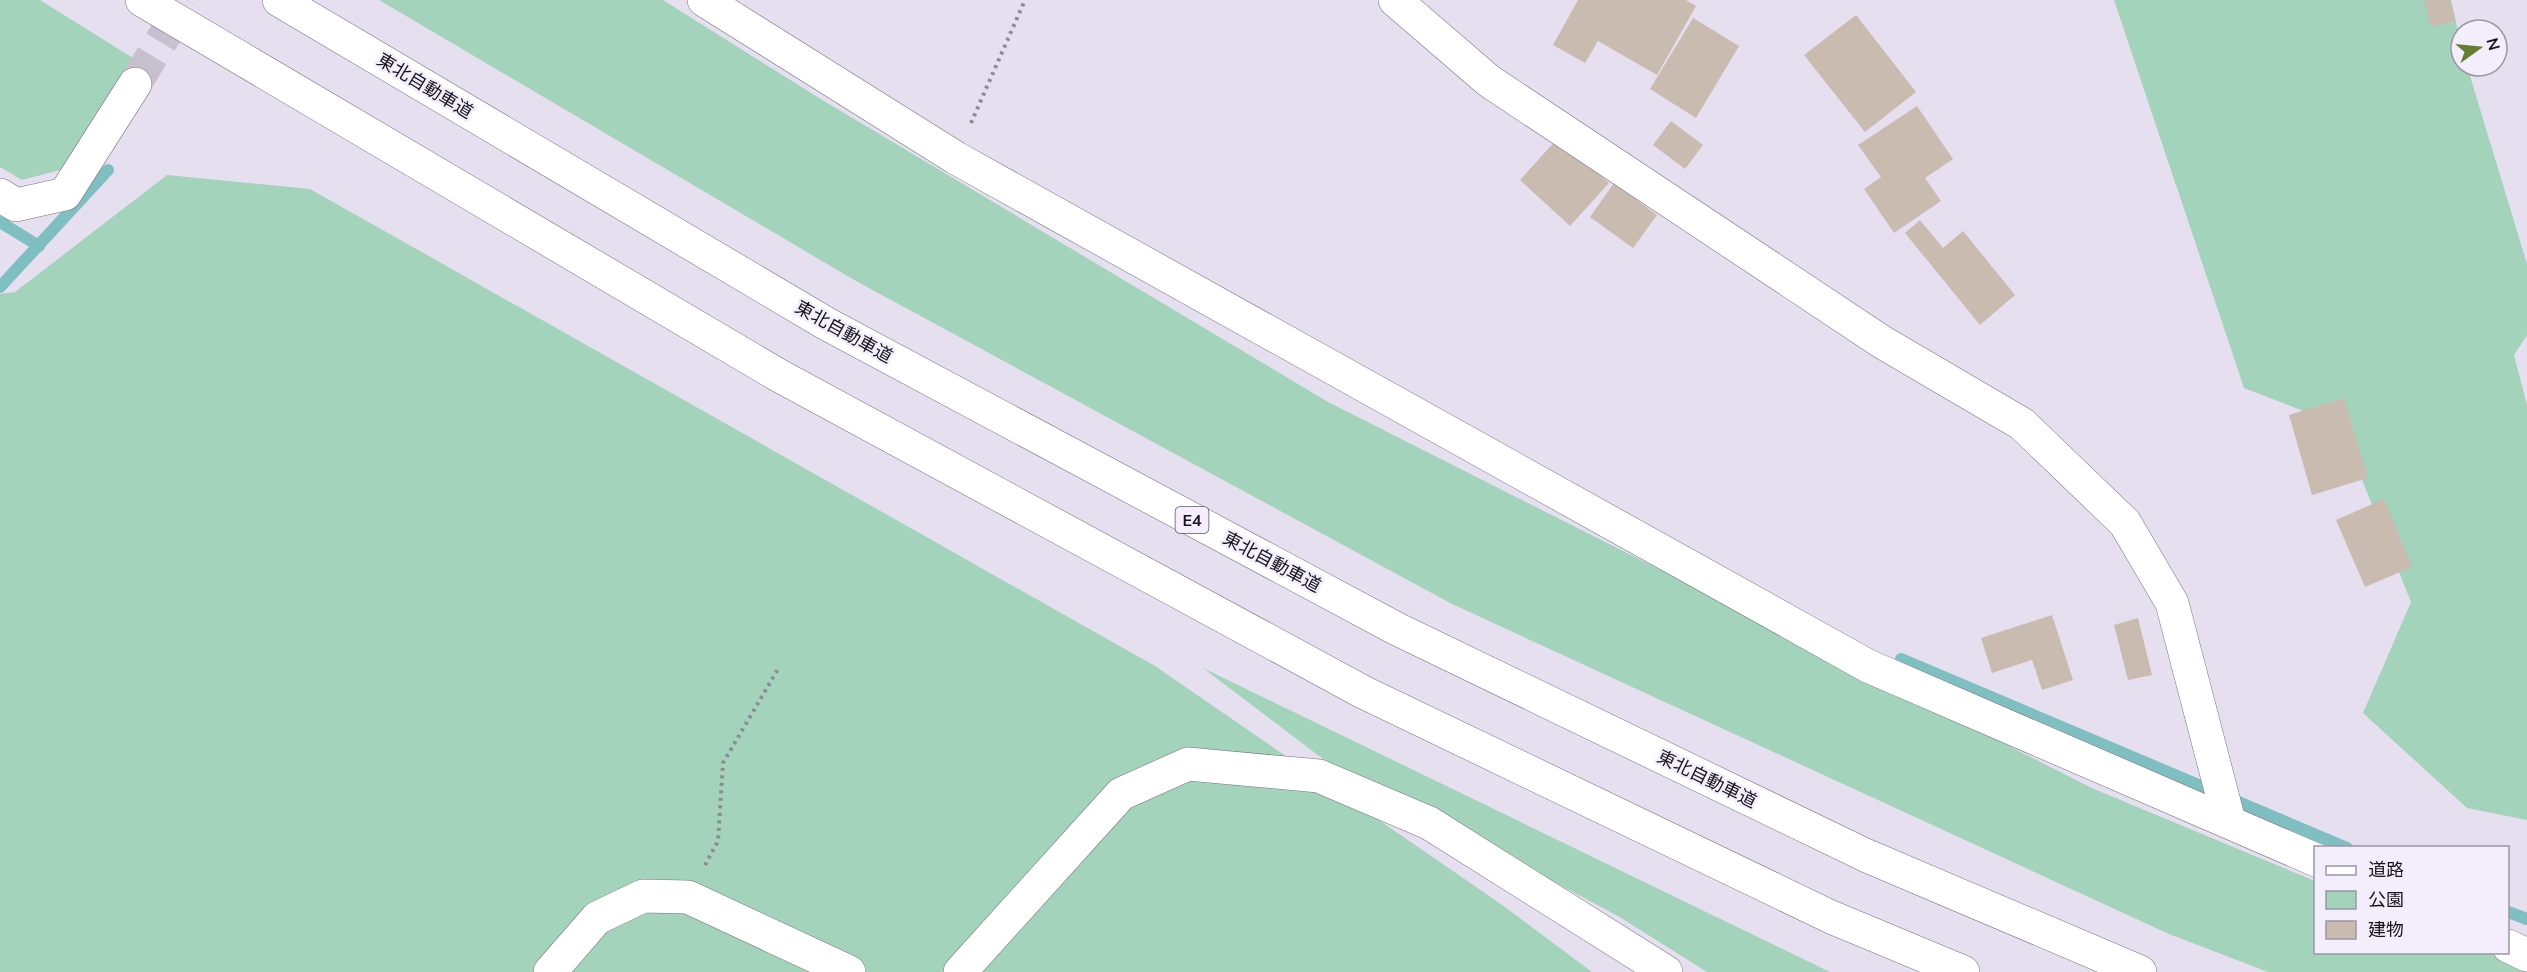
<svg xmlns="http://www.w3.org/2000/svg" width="2527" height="972" viewBox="0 0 2527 972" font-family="Mulish,'Noto Sans JP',sans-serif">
  <rect width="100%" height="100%" fill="#e6dfef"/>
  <!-- green -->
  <g fill="#a3d3bb">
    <path d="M0,0H40L133,58L68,168L22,180L0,167Z"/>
    <path d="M379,0H663L819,98L1328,402L2094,789L2315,881L2316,952L2487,953L2527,969V972H2268L2169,934L1452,604L856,281Z"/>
    <path d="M2114,0H2451L2461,44V66H2467L2527,264V335L2514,355L2527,405V820L2467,808L2363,713L2411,602L2340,425L2244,388Z"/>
    <path d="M167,175L310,189L1155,666L1498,902L1592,972H0V294L15,292Z"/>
    <path d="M1203,668L1830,972H1707L1618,916L1323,759Z"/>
  </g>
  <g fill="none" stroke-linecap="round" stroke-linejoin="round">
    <!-- stream -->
    <g stroke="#7fbfc1" stroke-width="12">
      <path d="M0,222L39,246"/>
      <path d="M0,287L108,170"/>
      <path d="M1901,659L2347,848"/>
      <path d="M2508,912L2527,919"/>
    </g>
  </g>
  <!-- building -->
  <g fill="#cabbb1">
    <path d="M1578,0H1686L1696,6L1657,75L1598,41L1585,63L1553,45Z"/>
    <path d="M2424,0H2450L2456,21L2431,27Z"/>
    <path d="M1856,15L1916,92L1865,132L1804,55Z"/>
    <path d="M1693,18L1739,46L1696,118L1650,89Z"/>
    <path d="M1917,106L1953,159L1925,178L1941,201L1894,233L1864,189L1881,177L1858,145Z"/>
    <path d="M1671,121L1703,145L1685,169L1653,145Z"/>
    <path d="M1558,138L1609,183L1570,226L1520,180Z"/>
    <path d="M1614,183L1657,215L1633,248L1590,217Z"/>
    <path d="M1920,220L1943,248L1963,231L2015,295L1980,325L1905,233Z"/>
    <path d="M2344,398L2368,478L2312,495L2289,415Z"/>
    <path d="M2384,499L2412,567L2365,587L2336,520Z"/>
    <path d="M2052,615L2073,680L2042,690L2032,660L1992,673L1981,638Z"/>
    <path d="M2138,618L2152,675L2128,680L2114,625Z"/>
  </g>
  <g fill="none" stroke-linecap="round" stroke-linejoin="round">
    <!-- minor-tunnel -->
    <path stroke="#c7c1cf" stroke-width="33" stroke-dasharray="33 16" stroke-linecap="butt" d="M135,84L186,0"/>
    <defs>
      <g id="minor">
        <path d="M704,0L956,158L1868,666L2316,860"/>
        <path d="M1395,0L1489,81L1882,342L2022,424L2125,523L2172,603L2229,821"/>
        <path d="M0,195L16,205L65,194L135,84"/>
        <path d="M2508,946L2527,955"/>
        <path d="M550,972L597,918L643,896L688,897L849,972"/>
        <path d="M960,972L1121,794L1188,764L1319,776L1429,823L1666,972"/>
      </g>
      <g id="highway">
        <path d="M142,0L778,375L1363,692L1831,917L1963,972"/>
        <path d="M279,0L827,324L1397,629L1865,855L2140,972"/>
      </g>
    </defs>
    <!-- minor casing -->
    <use href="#minor" stroke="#787280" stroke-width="34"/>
    <!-- highway casing -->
    <use href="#highway" stroke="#787280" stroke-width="34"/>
    <!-- path -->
    <g stroke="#8e8995" stroke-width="4" stroke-dasharray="3 4.5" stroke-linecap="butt">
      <path d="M971,123L1025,0"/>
      <path d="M705,865L718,841L723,763L778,669"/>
    </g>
    <!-- minor -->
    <use href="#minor" stroke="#fff" stroke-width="33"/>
    <!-- highway -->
    <use href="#highway" stroke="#fff" stroke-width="33"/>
  </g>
  <g text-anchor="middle" stroke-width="5" stroke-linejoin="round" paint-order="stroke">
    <!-- shield labels -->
    <rect fill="#f3edfc" stroke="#59565e" stroke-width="1.5" x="1175.5" y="507" width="33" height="26" rx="4.5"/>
    <g font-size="16" font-weight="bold" fill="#17151a">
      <text x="1192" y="526">E4</text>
    </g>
    <!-- street labels -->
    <g font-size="18" fill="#17151a" stroke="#f3edfc">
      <text transform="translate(425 86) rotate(31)" y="6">東北自動車道</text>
      <text transform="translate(844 332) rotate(29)" y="6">東北自動車道</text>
      <text transform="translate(1272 562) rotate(28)" y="6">東北自動車道</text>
      <text transform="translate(1707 779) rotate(26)" y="6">東北自動車道</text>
    </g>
  </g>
  <!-- legend -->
  <rect x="2314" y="846" width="195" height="108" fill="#f3edfc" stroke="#9b97a2" stroke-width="1.5"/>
  <rect x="2326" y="866" width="30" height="9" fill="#ffffff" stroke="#9b97a2" stroke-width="1.5"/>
  <text x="2368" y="876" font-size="18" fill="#17151a">道路</text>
  <rect x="2326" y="891" width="30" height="18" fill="#a3d3bb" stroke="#9b97a2" stroke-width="1.5"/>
  <text x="2368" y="906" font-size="18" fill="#17151a">公園</text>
  <rect x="2326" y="921" width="30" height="18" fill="#cabbb1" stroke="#9b97a2" stroke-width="1.5"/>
  <text x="2368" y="936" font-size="18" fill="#17151a">建物</text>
  <!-- north arrow -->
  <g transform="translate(2479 48) rotate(75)"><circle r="28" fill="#f3edfc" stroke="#9b97a2" stroke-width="1.5"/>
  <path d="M0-4.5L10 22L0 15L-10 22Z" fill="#677e31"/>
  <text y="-9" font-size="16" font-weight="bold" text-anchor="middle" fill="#17151a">N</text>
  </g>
</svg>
